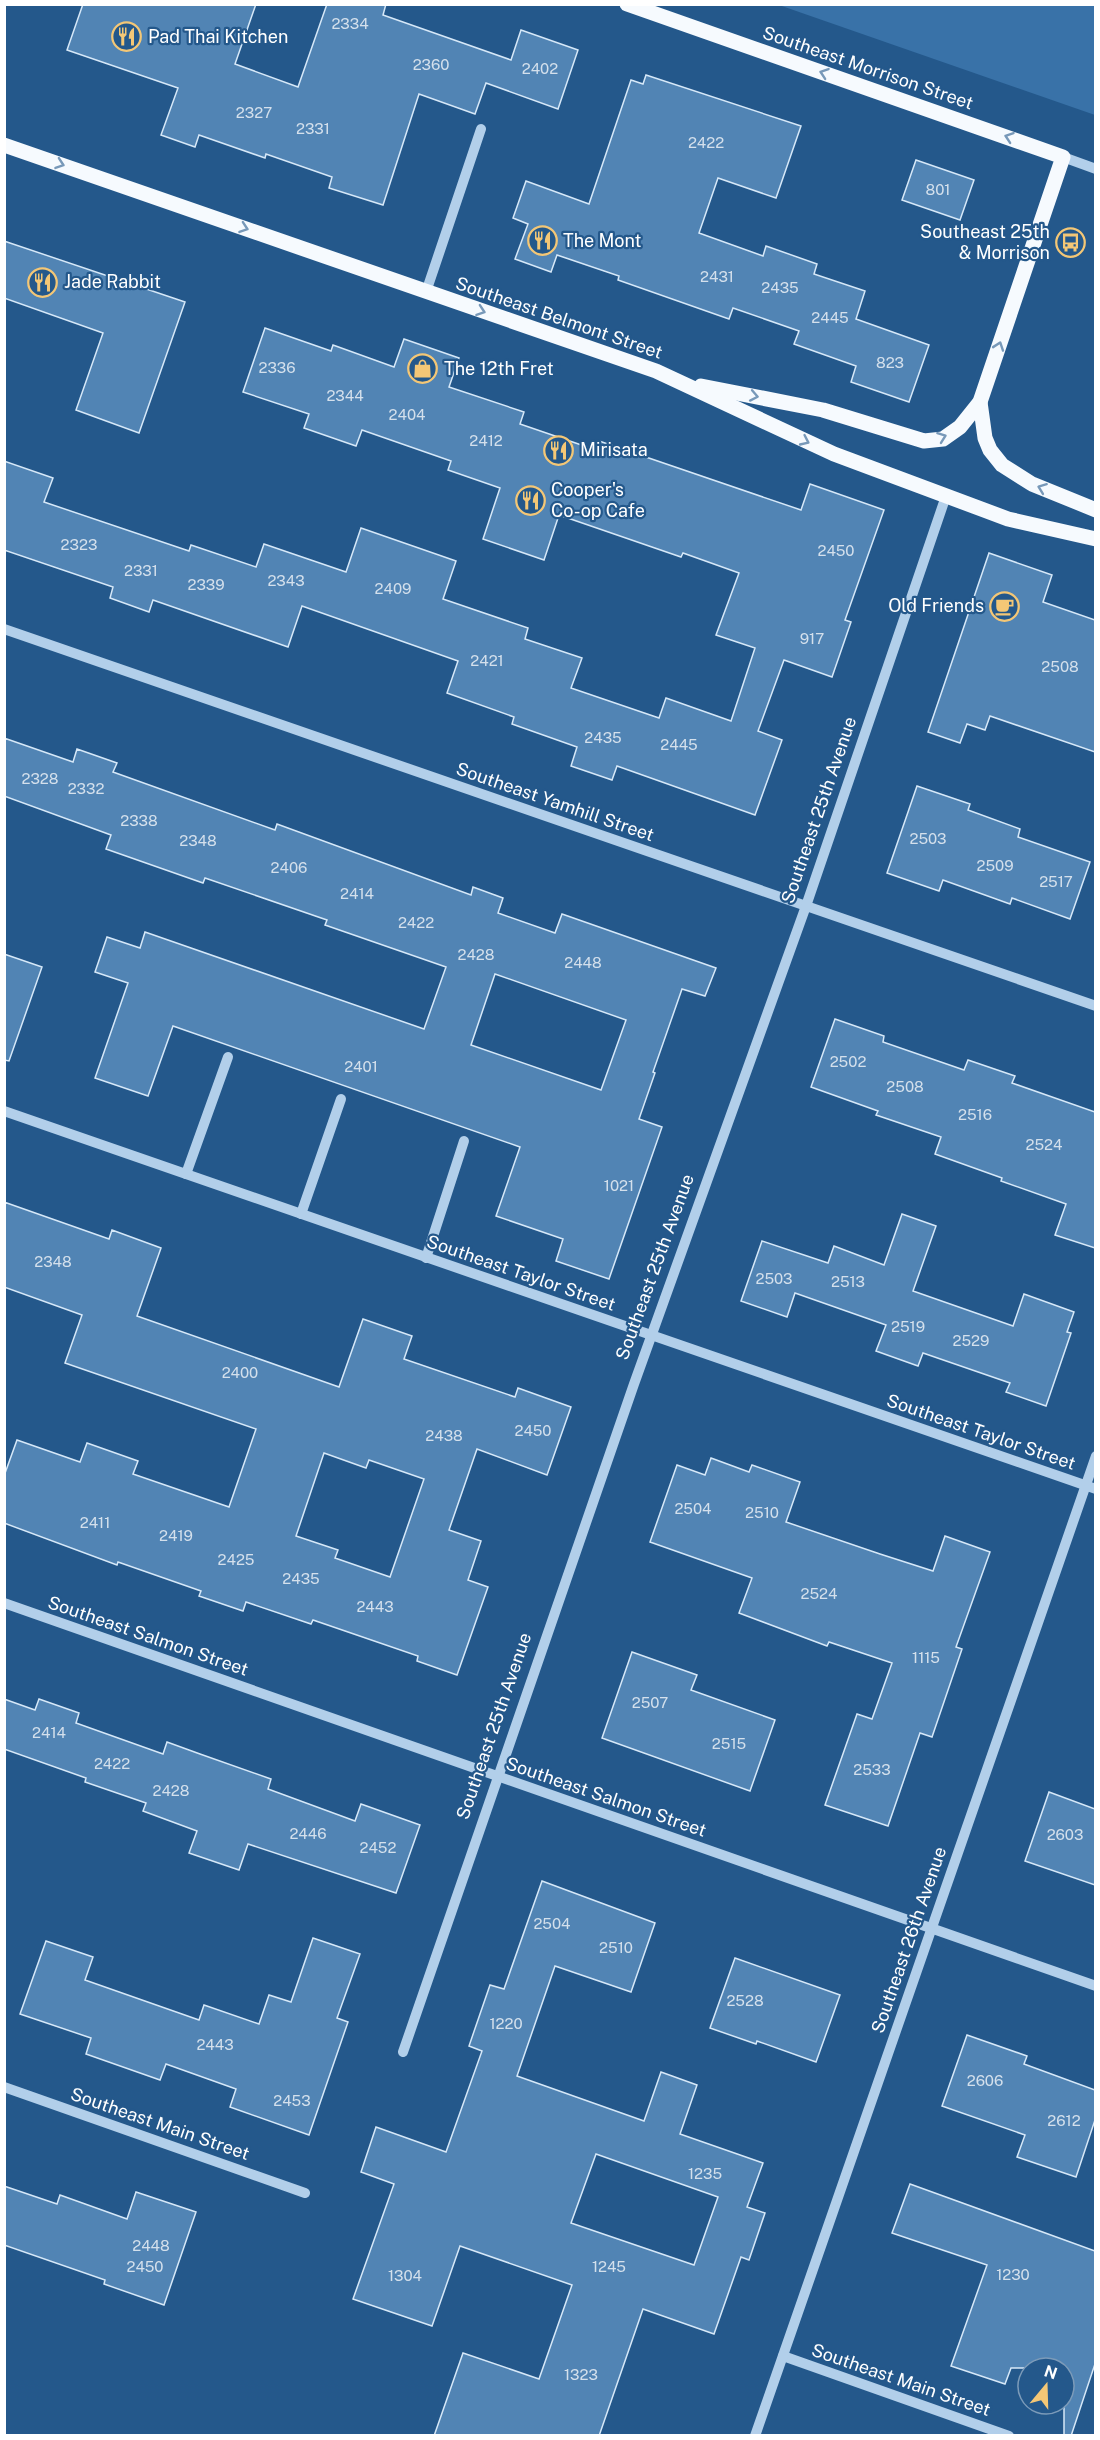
<svg xmlns="http://www.w3.org/2000/svg" width="1100" height="2440" viewBox="0 0 1100 2440" font-family="'Public Sans',sans-serif">
  <rect width="100%" height="100%" fill="#24588b"/>
  <!-- green -->
  <path fill="#3972a8" d="M779,5H1095V115Z"/>
  <!-- building -->
  <g fill="#5184b4" stroke="#d6e8f8" stroke-width="1.5" fill-rule="evenodd">
    <path d="M83,4H256L235,64L298,87L327,4H386L383,15L511,60L521,30L578,50L558,109L486,83L475,114L419,94L383,205L329,188L332,177L266,154L265,158L199,135L195,147L161,135L178,88L67,50Z"/>
    <path d="M646,75L801,126L776,198L718,178L699,233L763,256L766,246L817,264L814,274L865,291L856,319L929,345L909,402L851,382L856,366L794,344L799,331L733,308L729,319L618,280L619,276L557,255L551,272L515,259L528,224L513,218L526,181L589,204L631,80L643,84Z"/>
    <path d="M916,160L974,180L960,220L902,200Z"/>
    <path d="M4,241L185,302L139,433L76,410L103,333L4,298Z"/>
    <path d="M265,328L331,351L333,345L394,367L404,339L459,358L449,387L524,412L520,424L596,450L599,441L801,510L810,484L884,510L845,620L851,622L832,677L784,660L758,731L782,740L755,815L617,766L612,780L571,766L577,747L512,724L514,717L447,693L458,661L302,606L288,647L153,600L149,612L110,598L113,587L4,550V461L53,478L44,502L189,551L191,545L256,567L264,544L346,572L361,528L456,561L443,599L528,628L525,639L582,658L571,688L659,718L666,698L731,721L755,648L716,635L739,573L683,553L681,557L559,515L544,560L483,539L500,488L448,470L451,461L362,430L356,446L304,428L309,414L243,392Z"/>
    <path d="M989,553L1052,575L1043,602L1095,620V752L990,716L985,730L967,724L960,743L928,732Z"/>
    <path d="M4,738L73,762L77,749L117,763L113,772L275,830L277,824L471,895L473,887L503,898L498,913L555,933L562,914L716,968L705,996L682,989L653,1072L655,1073L639,1119L662,1127L609,1279L556,1261L563,1239L496,1216L520,1147L173,1026L148,1096L95,1078L128,983L95,972L107,937L140,948L145,932L424,1029L446,967L325,925L327,920L205,878L203,883L106,849L111,835L4,796ZM495,974L626,1020L601,1090L471,1045Z"/>
    <path d="M917,786L970,804L968,810L1020,829L1018,837L1090,862L1070,919L1012,898L1010,904L943,880L939,891L887,873Z"/>
    <path d="M4,954L42,967L9,1061L4,1060Z"/>
    <path d="M835,1019L884,1036L883,1042L964,1070L968,1060L1015,1076L1012,1083L1095,1112V1248L1055,1235L1066,1204L1001,1181L1002,1178L935,1154L941,1137L876,1115L878,1111L811,1087Z"/>
    <path d="M4,1202L109,1239L112,1230L161,1248L137,1316L339,1387L363,1319L412,1336L404,1359L515,1397L518,1388L571,1407L547,1475L477,1449L449,1530L481,1541L468,1580L488,1587L457,1675L417,1661L418,1656L313,1620L311,1624L246,1602L243,1611L199,1596L201,1591L118,1562L117,1565L4,1523V1476L17,1440L80,1462L87,1443L138,1461L133,1474L229,1507L256,1429L65,1363L82,1315L4,1287ZM324,1453L366,1468L369,1460L424,1479L390,1577L335,1558L338,1550L296,1536Z"/>
    <path d="M902,1214L936,1226L913,1291L1013,1326L1024,1294L1074,1312L1067,1332L1071,1333L1046,1406L1006,1392L1010,1383L923,1353L918,1366L876,1351L886,1325L795,1293L787,1317L741,1301L762,1241L828,1263L834,1246L884,1265Z"/>
    <path d="M711,1458L749,1472L752,1465L800,1482L786,1522L880,1554L933,1571L945,1536L990,1552L956,1647L962,1649L932,1737L920,1733L888,1826L825,1805L857,1714L872,1719L892,1663L829,1642L827,1646L739,1613L752,1578L650,1542L677,1465L705,1475Z"/>
    <path d="M632,1652L697,1675L691,1690L775,1720L750,1791L602,1738Z"/>
    <path d="M4,1699L35,1710L39,1699L79,1713L76,1723L163,1754L167,1742L200,1754L271,1779L268,1789L355,1821L361,1804L420,1825L396,1893L248,1844L239,1870L189,1853L197,1831L143,1811L146,1803L85,1782L86,1778L4,1749Z"/>
    <path d="M1049,1792L1095,1809V1885L1025,1861Z"/>
    <path d="M542,1881L655,1923L631,1992L555,1966L517,2076L644,2121L661,2072L697,2085L680,2134L763,2163L747,2207L765,2213L749,2260L741,2257L714,2334L643,2309L599,2436H434L463,2353L539,2379L572,2285L460,2246L432,2326L353,2299L394,2184L361,2172L376,2127L446,2152L482,2051L469,2046L490,1985L504,1989ZM596,2154L718,2197L694,2265L571,2223Z"/>
    <path d="M313,1938L360,1954L337,2018L348,2022L309,2135L230,2107L236,2089L166,2064L160,2080L86,2054L91,2038L20,2014L46,1941L93,1957L85,1980L199,2020L204,2005L259,2024L269,1995L291,2002Z"/>
    <path d="M735,1958L840,1995L816,2062L757,2041L756,2044L710,2028Z"/>
    <path d="M967,2035L1027,2056L1024,2064L1095,2090V2120L1076,2177L1017,2157L1025,2135L942,2106Z"/>
    <path d="M910,2184L1095,2251V2364L1071,2436H1064V2368H1011L1005,2384L951,2366L987,2265L892,2233Z"/>
    <path d="M4,2186L57,2204L60,2195L127,2219L136,2192L196,2212L164,2305L104,2284L105,2280L4,2245Z"/>
  </g>
  <g fill="none" stroke-linecap="round" stroke-linejoin="round">
    <!-- minor -->
    <g stroke="#b2cfea" stroke-width="10">
      <path d="M1063,157L1096,169"/>
      <path d="M426,292L481,129"/>
      <path d="M4,629L1096,1006"/>
      <path d="M4,1111L1096,1489"/>
      <path d="M186,1174L228,1057"/>
      <path d="M301,1214L341,1099"/>
      <path d="M426,1258L464,1141"/>
      <path d="M4,1603L1096,1986"/>
      <path d="M403,2052L634,1384L806,906L946,496"/>
      <path d="M4,2087L305,2193"/>
      <path d="M783,2356L1009,2436"/>
      <path d="M755,2436L1096,1456"/>
    </g>
    <!-- major -->
    <g stroke="#f6fafe" stroke-width="15">
      <path d="M627,4L1063,157L980,402L960,427L943,439L924,441L823,410L701,386"/>
      <path d="M4,145L656,371L834,454L984,510L1008,519L1096,539"/>
      <path d="M980,402L985,438L990,450L1002,465L1032,484L1096,510"/>
    </g>
  </g>
  <!-- one-way arrows -->
  <defs><path id="oneway-chevron" d="M-2-3.5L2.5 0L-2 3.5" fill="none" stroke-width="1.6" stroke-linecap="round" stroke-linejoin="round" transform="scale(1.5)"/></defs>
  <g stroke="#7899b9">
    <use href="#oneway-chevron" transform="translate(824 73) rotate(-161)"/>
    <use href="#oneway-chevron" transform="translate(1009 137) rotate(-161)"/>
    <use href="#oneway-chevron" transform="translate(60 164) rotate(19)"/>
    <use href="#oneway-chevron" transform="translate(244 228) rotate(19)"/>
    <use href="#oneway-chevron" transform="translate(481 311) rotate(19)"/>
    <use href="#oneway-chevron" transform="translate(999 346) rotate(-71)"/>
    <use href="#oneway-chevron" transform="translate(754 396) rotate(11)"/>
    <use href="#oneway-chevron" transform="translate(942 437) rotate(-20)"/>
    <use href="#oneway-chevron" transform="translate(805 441) rotate(25)"/>
    <use href="#oneway-chevron" transform="translate(1042 488) rotate(-159)"/>
  </g>
  <!-- icons -->
  <defs>
    <symbol id="restaurant-ring" viewBox="-11 -11 22 22"><circle r="9.5" fill="#24588b" stroke="#f4c776" stroke-width="1.5"/><path d="M-5-6h1v4h1v-4h1v4h1v-4h1v5L-1.5 .5V6h-2V.5L-5-1ZM5-6V6H3V1.5H1.5Q1.5-4 5-6Z" fill="#f4c776"/></symbol>
    <symbol id="bus-ring" viewBox="-11 -11 22 22"><circle r="9.5" fill="#24588b" stroke="#f4c776" stroke-width="1.5"/><path d="M-5-6H5V4H4V6H2V4H-2V6H-4V4H-5ZM-3.5-4V0h7V-4ZM-3.5 1.2v1.5H-2V1.2ZM2 1.2v1.5H3.5V1.2Z" fill="#f4c776"/></symbol>
    <symbol id="shop-ring" viewBox="-11 -11 22 22"><circle r="9.5" fill="#24588b" stroke="#f4c776" stroke-width="1.5"/><path d="M-5-2.5h2.3a2.7 3.5 0 0 1 5.4 0H5L5.5 6h-11ZM-1.5-2.5h3a1.5 2.3 0 0 0-3 0Z" fill="#f4c776"/></symbol>
    <symbol id="cafe-ring" viewBox="-11 -11 22 22"><circle r="9.5" fill="#24588b" stroke="#f4c776" stroke-width="1.5"/><path d="M-5.5-4.5H6V0H3Q3 3.5 0 3.5H-2.5Q-5.5 3.5-5.5 0ZM3-3.2v2h1.7v-2ZM-6 4.5H4V6H-6Z" fill="#f4c776"/></symbol>
  </defs>
  <g fill-rule="evenodd">
    <use href="#restaurant-ring" x="110" y="20" width="33" height="33"/>
    <use href="#restaurant-ring" x="526" y="224" width="33" height="33"/>
    <use href="#bus-ring" x="1054" y="226" width="33" height="33"/>
    <use href="#restaurant-ring" x="26" y="266" width="33" height="33"/>
    <use href="#shop-ring" x="406" y="352" width="33" height="33"/>
    <use href="#restaurant-ring" x="542" y="434" width="33" height="33"/>
    <use href="#restaurant-ring" x="514" y="484" width="33" height="33"/>
    <use href="#cafe-ring" x="988" y="590" width="33" height="33"/>
  </g>
  <g text-anchor="middle" stroke-width="4.5" stroke-linejoin="round" paint-order="stroke">
    <!-- number labels -->
    <g font-size="15" fill="#d4e0ec">
      <text x="350" y="29">2334</text>
      <text x="431" y="70">2360</text>
      <text x="540" y="74">2402</text>
      <text x="254" y="118">2327</text>
      <text x="313" y="134">2331</text>
      <text x="706" y="148">2422</text>
      <text x="938" y="195">801</text>
      <text x="717" y="282">2431</text>
      <text x="780" y="293">2435</text>
      <text x="830" y="323">2445</text>
      <text x="890" y="368">823</text>
      <text x="277" y="373">2336</text>
      <text x="345" y="401">2344</text>
      <text x="407" y="420">2404</text>
      <text x="486" y="446">2412</text>
      <text x="79" y="550">2323</text>
      <text x="836" y="556">2450</text>
      <text x="141" y="576">2331</text>
      <text x="286" y="586">2343</text>
      <text x="206" y="590">2339</text>
      <text x="393" y="594">2409</text>
      <text x="812" y="644">917</text>
      <text x="487" y="666">2421</text>
      <text x="1060" y="672">2508</text>
      <text x="603" y="743">2435</text>
      <text x="679" y="750">2445</text>
      <text x="40" y="784">2328</text>
      <text x="86" y="794">2332</text>
      <text x="139" y="826">2338</text>
      <text x="928" y="844">2503</text>
      <text x="198" y="846">2348</text>
      <text x="995" y="871">2509</text>
      <text x="289" y="873">2406</text>
      <text x="1056" y="887">2517</text>
      <text x="357" y="899">2414</text>
      <text x="416" y="928">2422</text>
      <text x="476" y="960">2428</text>
      <text x="583" y="968">2448</text>
      <text x="848" y="1067">2502</text>
      <text x="361" y="1072">2401</text>
      <text x="905" y="1092">2508</text>
      <text x="975" y="1120">2516</text>
      <text x="1044" y="1150">2524</text>
      <text x="619" y="1191">1021</text>
      <text x="53" y="1267">2348</text>
      <text x="774" y="1284">2503</text>
      <text x="848" y="1287">2513</text>
      <text x="908" y="1332">2519</text>
      <text x="971" y="1346">2529</text>
      <text x="240" y="1378">2400</text>
      <text x="533" y="1436">2450</text>
      <text x="444" y="1441">2438</text>
      <text x="693" y="1514">2504</text>
      <text x="762" y="1518">2510</text>
      <text x="95" y="1528">2411</text>
      <text x="176" y="1541">2419</text>
      <text x="236" y="1565">2425</text>
      <text x="301" y="1584">2435</text>
      <text x="819" y="1599">2524</text>
      <text x="375" y="1612">2443</text>
      <text x="926" y="1663">1115</text>
      <text x="650" y="1708">2507</text>
      <text x="49" y="1738">2414</text>
      <text x="729" y="1749">2515</text>
      <text x="112" y="1769">2422</text>
      <text x="872" y="1775">2533</text>
      <text x="171" y="1796">2428</text>
      <text x="308" y="1839">2446</text>
      <text x="1065" y="1840">2603</text>
      <text x="378" y="1853">2452</text>
      <text x="552" y="1929">2504</text>
      <text x="616" y="1953">2510</text>
      <text x="745" y="2006">2528</text>
      <text x="506" y="2029">1220</text>
      <text x="215" y="2050">2443</text>
      <text x="985" y="2086">2606</text>
      <text x="292" y="2106">2453</text>
      <text x="1064" y="2126">2612</text>
      <text x="705" y="2179">1235</text>
      <text x="151" y="2251">2448</text>
      <text x="145" y="2272">2450</text>
      <text x="609" y="2272">1245</text>
      <text x="1013" y="2280">1230</text>
      <text x="405" y="2281">1304</text>
      <text x="581" y="2380">1323</text>
    </g>
    <!-- poi labels -->
    <g font-size="18" fill="#fff" stroke="#24588b" text-anchor="start">
      <text x="148" y="43">Pad Thai Kitchen</text>
      <text x="1050" y="238" text-anchor="end">Southeast 25th<tspan x="1050" dy="21">&amp; Morrison</tspan></text>
      <text x="563" y="247">The Mont</text>
      <text x="64" y="288">Jade Rabbit</text>
      <text x="444" y="375">The 12th Fret</text>
      <text x="580" y="456">Mirisata</text>
      <text x="551" y="496">Cooper's<tspan x="551" dy="21">Co-op Cafe</tspan></text>
      <text x="984" y="612" text-anchor="end">Old Friends</text>
    </g>
    <!-- street labels -->
    <g font-size="18" fill="#fff" stroke="#24588b">
      <text transform="translate(868 68) rotate(19)" y="6">Southeast Morrison Street</text>
      <text transform="translate(559 318) rotate(19)" y="6">Southeast Belmont Street</text>
      <text transform="translate(555 802) rotate(19)" y="6">Southeast Yamhill Street</text>
      <text transform="translate(819 810) rotate(-71)" y="6">Southeast 25th Avenue</text>
      <text transform="translate(655 1267) rotate(-70)" y="6">Southeast 25th Avenue</text>
      <text transform="translate(521 1273) rotate(19)" y="6">Southeast Taylor Street</text>
      <text transform="translate(981 1432) rotate(19)" y="6">Southeast Taylor Street</text>
      <text transform="translate(148 1636) rotate(19)" y="6">Southeast Salmon Street</text>
      <text transform="translate(494 1726) rotate(-71)" y="6">Southeast 25th Avenue</text>
      <text transform="translate(606 1797) rotate(19)" y="6">Southeast Salmon Street</text>
      <text transform="translate(909 1940) rotate(-71)" y="6">Southeast 26th Avenue</text>
      <text transform="translate(160 2124) rotate(19)" y="6">Southeast Main Street</text>
      <text transform="translate(901 2380) rotate(19)" y="6">Southeast Main Street</text>
    </g>
  </g>
  <!-- border -->
  <rect width="1100" height="2440" fill="none" stroke="#ffffff" stroke-width="12"/>
  <!-- north arrow -->
  <g transform="translate(1046 2386) rotate(19)"><circle r="28" fill="#24588b" stroke="#7c9bb9" stroke-width="1.5"/>
  <path d="M0-4.5L10 22L0 15L-10 22Z" fill="#f4c776"/>
  <text y="-9" font-size="16" font-weight="bold" text-anchor="middle" fill="#ffffff">N</text>
  </g>
</svg>
